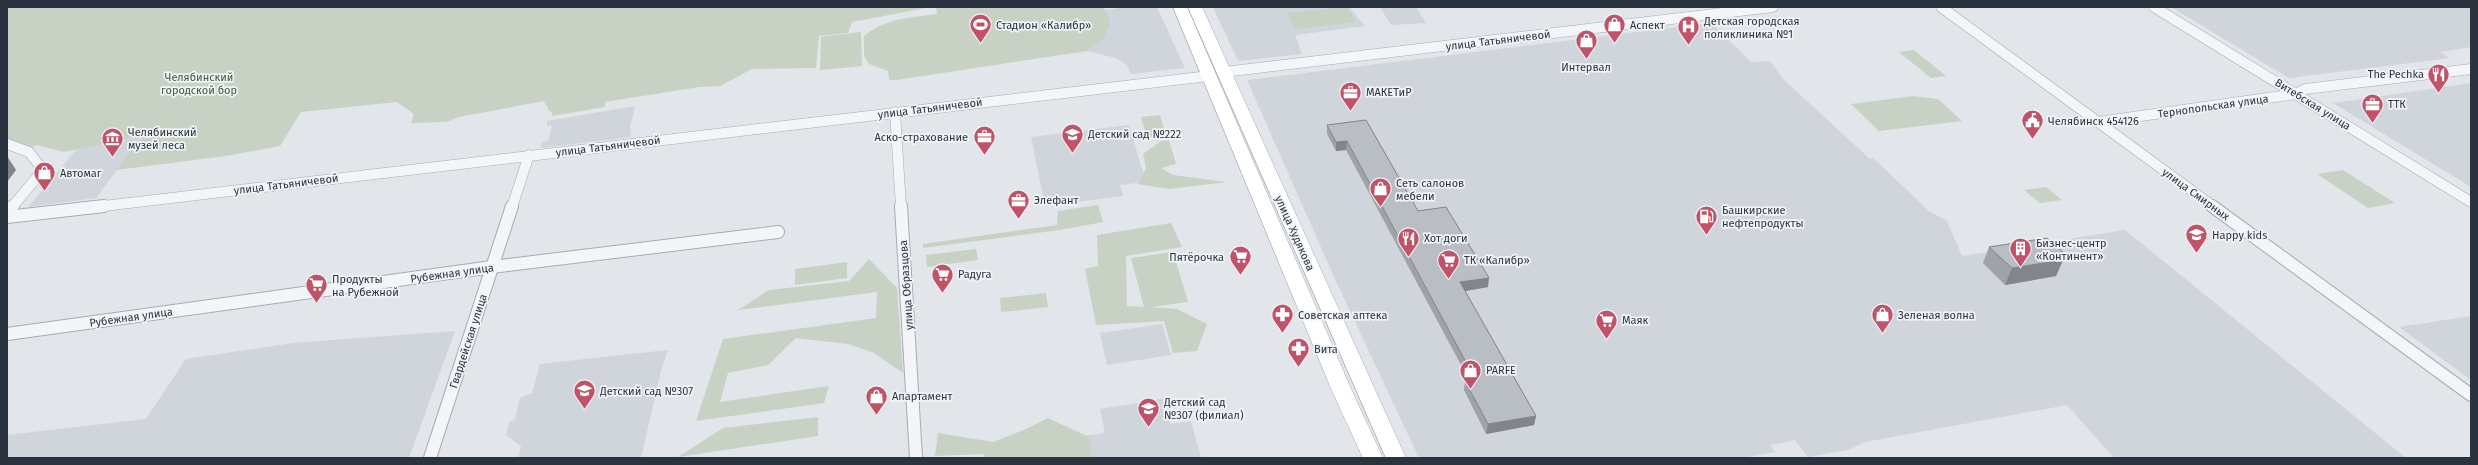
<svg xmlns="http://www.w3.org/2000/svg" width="2478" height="465" viewBox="0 0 2478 465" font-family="'Fira Sans',sans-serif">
  <rect width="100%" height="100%" fill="#e2e5e9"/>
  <!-- built -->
  <g fill="#d0d4db">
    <path d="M1127,7H1157L1185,68L1131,74L1127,65L1116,58L1087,51L1104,38L1110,23L1106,10Z"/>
    <path d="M1213,7H1349L1365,26L1295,35L1302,54L1238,61Z"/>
    <path d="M1380,7H1416L1426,23L1391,25Z"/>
    <path d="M2171,7H2471V47L2440,52L2450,58L2289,78Z"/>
    <path d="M1711,23L1751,62L1770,61L1783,79L1870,159L1873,158L1929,211L1947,221L1962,256L2125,230L2406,458H2114L2067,405L1865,442L1848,450L1808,457L1795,440L1770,445L1775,452L1742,458H1419L1335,279L1247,80Z"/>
    <path d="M2471,83V187L2333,103L2341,102Z"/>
    <path d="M635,106L630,127L631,137L541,148L542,142L548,141L551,131L552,125L547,126V121Z"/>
    <path d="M1129,125L1146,182L1120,185L1123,196L1045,206L1031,137Z"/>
    <path d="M146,130L96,198L28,207L82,143Z"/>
    <path d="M2471,316V380L2399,327Z"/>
    <path d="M1162,324L1171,355L1107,365L1100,333Z"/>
    <path d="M455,331L409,458H7V435L146,419L186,359L293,343Z"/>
    <path d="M668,350L661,371L641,458H518L521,446L506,435L509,422L515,420L520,398L532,393L540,364Z"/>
    <path d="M1163,399L1170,424L1191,421L1201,458H1086L1082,436L1105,433L1100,409Z"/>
  </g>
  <!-- green -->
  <g fill="#c8d2c4">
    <path d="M7,7H931L852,22L848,33L819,36L816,68L752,69L720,86L699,87L605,102V107L552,116V111L550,112L544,101L459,117L446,122L411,123L414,114L397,102L301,112L280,146L226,156L116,170L143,135L64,152L37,145L31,147L7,142Z"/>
    <path d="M936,7H1101L1106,10L1110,23L1104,38L1087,51L897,80H889L888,71L869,64L864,56V36C886,18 910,18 937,14Z"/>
    <path d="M1347,7L1356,22L1296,29L1287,13Z"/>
    <path d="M861,32L862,66L820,70L821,37Z"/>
    <path d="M1914,50L1946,76L1931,78L1899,52Z"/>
    <path d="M1913,96L1938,99L1962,121L1879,131L1851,104Z"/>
    <path d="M1160,115L1166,136L1147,138L1141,117Z"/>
    <path d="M1169,140L1176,164L1161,168L1173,175L1227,182L1169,189L1138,184L1146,168L1143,154L1161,141Z"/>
    <path d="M2343,170L2395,203L2368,208L2317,174Z"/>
    <path d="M2046,187L2062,200L2040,203L2024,190Z"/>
    <path d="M1098,205L1103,222L1060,230L923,248V244L1057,225L1058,211Z"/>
    <path d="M1171,223L1182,247L1126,256L1127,306L1144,307L1131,258L1173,252L1188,302L1151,307L1177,309L1207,324L1197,351L1173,353L1164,321L1096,325L1085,269L1098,266L1097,235Z"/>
    <path d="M976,249L978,260L927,267L926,255Z"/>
    <path d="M869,259L897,288L903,373L874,353L848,344L796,338L768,365L728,373L720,402L829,386L824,403L696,421L723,339L876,318L877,292L738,310L769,290L849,281Z"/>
    <path d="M847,262V278L795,285V269Z"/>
    <path d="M1046,293L1048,307L1001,312L1000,298Z"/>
    <path d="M818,417V436L678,457L723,428Z"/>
    <path d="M1048,418L1089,437L1092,458H986L983,454L935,456L938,433L993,442L1026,429Z"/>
  </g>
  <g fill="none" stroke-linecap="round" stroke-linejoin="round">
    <defs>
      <g id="minor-far1">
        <path d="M1941,7L2214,207"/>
        <path d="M2154,7L2471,202"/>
        <path d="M1224,72L1773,7"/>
        <path d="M895,112L901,207"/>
        <path d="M2098,122L2296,94L2305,89L2471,69"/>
        <path d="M7,144L29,152L43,170L12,207"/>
        <path d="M95,207L1209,76"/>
        <path d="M512,207L529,155"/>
      </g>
      <g id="minor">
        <path d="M901,206L916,458"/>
        <path d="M2212,206L2471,395"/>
        <path d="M7,213L13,206"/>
        <path d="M7,217L104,206"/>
        <path d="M7,334L492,267L778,232"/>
        <path d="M430,458L512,206"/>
      </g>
      <g id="primary">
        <path d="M1173,7H1187L1352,391L1383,458H1363L1332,391Z"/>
        <path d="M1188,7H1202L1406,458H1386Z"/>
      </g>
    </defs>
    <!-- minor-far1 casing -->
    <use href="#minor-far1" stroke="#a7acb3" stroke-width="11"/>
    <!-- minor casing -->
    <use href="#minor" stroke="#a7acb3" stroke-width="14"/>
    <!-- primary casing -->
    <use href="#primary" stroke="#a2aab4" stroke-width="1"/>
    <!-- minor-far1 -->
    <use href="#minor-far1" stroke="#f4f5f8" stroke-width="10"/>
    <!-- minor -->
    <use href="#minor" stroke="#f4f5f8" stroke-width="12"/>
    <!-- primary -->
    <use href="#primary" fill="#fff" fill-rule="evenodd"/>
  </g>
  <!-- wall -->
  <g fill="#9fa3a9">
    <path d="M1366,120L1418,211L1488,287L1465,291L1536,416L1534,425L1486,434L1464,390L1465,381L1469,380L1346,150L1336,151L1327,134V125Z"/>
    <path d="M1989,247L2061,258L2063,260L2056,276L2005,285L1983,263Z"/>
  </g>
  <!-- shaded-wall -->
  <g fill="#82858a">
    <path d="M1347,141L1346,150L1336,151V142Z"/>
    <path d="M7,156L16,170L7,182Z"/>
    <path d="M2063,252L2059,261L2063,260L2056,276L2005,285L2012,268L2056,254Z"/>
    <path d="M1489,278L1488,287L1459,292L1460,282Z"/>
    <path d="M1536,416L1534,425L1486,434L1488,424Z"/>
  </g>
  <!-- building -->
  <g fill="#b9bec5" stroke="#82858a">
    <path d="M1366,120L1418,211L1446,207L1489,278L1460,282L1536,416L1488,424L1465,381L1475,379L1347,141L1336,142L1327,125Z"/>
    <path d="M2047,238L2063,252L2056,254L2063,260L2012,268L1989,247Z"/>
  </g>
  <!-- icons -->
  <defs>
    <symbol id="stadium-pin" viewBox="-11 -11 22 30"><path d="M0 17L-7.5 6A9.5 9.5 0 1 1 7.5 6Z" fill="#c25267" stroke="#f1f4f7"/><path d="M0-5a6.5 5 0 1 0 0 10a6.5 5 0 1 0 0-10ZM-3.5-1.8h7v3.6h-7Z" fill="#fff"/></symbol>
    <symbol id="shop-pin" viewBox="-11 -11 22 30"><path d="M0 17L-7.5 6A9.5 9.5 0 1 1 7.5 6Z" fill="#c25267" stroke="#f1f4f7"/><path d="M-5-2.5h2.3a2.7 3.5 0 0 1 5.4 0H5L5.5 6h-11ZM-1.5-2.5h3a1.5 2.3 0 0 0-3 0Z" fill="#fff"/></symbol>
    <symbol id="hospital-pin" viewBox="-11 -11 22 30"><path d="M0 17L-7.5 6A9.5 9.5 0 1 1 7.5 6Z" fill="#c25267" stroke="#f1f4f7"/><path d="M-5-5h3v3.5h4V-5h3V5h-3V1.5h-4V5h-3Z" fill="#fff"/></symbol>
    <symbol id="restaurant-pin" viewBox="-11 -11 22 30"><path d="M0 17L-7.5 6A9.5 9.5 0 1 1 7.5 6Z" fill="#c25267" stroke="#f1f4f7"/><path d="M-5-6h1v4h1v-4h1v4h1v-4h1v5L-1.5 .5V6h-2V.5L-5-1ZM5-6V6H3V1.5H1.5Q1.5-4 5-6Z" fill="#fff"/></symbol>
    <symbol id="office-pin" viewBox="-11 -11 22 30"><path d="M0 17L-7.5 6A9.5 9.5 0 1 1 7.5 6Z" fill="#c25267" stroke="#f1f4f7"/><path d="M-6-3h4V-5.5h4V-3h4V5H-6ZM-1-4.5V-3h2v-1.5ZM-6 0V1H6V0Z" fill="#fff"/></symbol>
    <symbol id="civic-pin" viewBox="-11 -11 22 30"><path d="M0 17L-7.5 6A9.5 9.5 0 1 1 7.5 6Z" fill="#c25267" stroke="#f1f4f7"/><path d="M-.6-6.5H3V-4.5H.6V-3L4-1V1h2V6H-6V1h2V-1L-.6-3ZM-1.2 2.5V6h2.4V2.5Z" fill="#fff"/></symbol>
    <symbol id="school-pin" viewBox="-11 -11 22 30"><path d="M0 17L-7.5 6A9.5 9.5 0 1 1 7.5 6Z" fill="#c25267" stroke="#f1f4f7"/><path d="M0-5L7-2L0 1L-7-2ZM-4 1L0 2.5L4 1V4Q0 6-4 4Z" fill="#fff"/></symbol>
    <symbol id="museum-pin" viewBox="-11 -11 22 30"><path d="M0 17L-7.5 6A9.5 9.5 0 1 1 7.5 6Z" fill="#c25267" stroke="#f1f4f7"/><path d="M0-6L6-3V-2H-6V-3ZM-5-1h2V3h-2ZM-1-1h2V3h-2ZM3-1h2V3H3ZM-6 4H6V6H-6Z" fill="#fff"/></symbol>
    <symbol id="fuel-pin" viewBox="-11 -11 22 30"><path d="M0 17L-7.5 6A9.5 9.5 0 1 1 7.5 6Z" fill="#c25267" stroke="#f1f4f7"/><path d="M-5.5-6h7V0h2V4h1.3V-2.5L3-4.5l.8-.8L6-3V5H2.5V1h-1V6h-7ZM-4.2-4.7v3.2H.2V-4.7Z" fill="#fff"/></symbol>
    <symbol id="building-pin" viewBox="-11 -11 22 30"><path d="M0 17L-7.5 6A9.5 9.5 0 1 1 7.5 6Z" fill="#c25267" stroke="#f1f4f7"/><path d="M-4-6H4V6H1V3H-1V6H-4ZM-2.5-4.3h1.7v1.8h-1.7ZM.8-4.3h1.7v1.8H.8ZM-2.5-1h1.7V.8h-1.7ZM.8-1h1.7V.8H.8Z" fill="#fff"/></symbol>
    <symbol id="supermarket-pin" viewBox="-11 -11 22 30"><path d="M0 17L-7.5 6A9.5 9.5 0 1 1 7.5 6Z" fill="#c25267" stroke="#f1f4f7"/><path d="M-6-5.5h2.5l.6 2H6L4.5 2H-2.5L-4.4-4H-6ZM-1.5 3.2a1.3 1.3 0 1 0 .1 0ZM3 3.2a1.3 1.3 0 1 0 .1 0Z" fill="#fff"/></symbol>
    <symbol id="pharmacy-pin" viewBox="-11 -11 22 30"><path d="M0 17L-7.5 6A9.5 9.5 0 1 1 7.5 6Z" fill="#c25267" stroke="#f1f4f7"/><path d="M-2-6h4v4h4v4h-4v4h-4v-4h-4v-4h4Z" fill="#fff"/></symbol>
  </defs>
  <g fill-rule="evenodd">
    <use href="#stadium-pin" x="968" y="12" width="25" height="34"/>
    <use href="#shop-pin" x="1602" y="12" width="25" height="34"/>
    <use href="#hospital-pin" x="1676" y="14" width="25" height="34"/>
    <use href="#shop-pin" x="1574" y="28" width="25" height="34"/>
    <use href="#restaurant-pin" x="2426" y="62" width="25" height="34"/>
    <use href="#office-pin" x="1338" y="80" width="25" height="34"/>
    <use href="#office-pin" x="2360" y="92" width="25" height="34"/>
    <use href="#civic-pin" x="2020" y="108" width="25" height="34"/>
    <use href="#school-pin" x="1060" y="122" width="25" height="34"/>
    <use href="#office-pin" x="972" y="124" width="25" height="34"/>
    <use href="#museum-pin" x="100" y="126" width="25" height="34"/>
    <use href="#shop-pin" x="32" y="160" width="25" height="34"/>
    <use href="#shop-pin" x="1368" y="176" width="25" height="34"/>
    <use href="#office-pin" x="1006" y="188" width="25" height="34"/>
    <use href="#fuel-pin" x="1694" y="204" width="25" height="34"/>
    <use href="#school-pin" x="2184" y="222" width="25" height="34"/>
    <use href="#restaurant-pin" x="1396" y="226" width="25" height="34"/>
    <use href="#building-pin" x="2008" y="236" width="25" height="34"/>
    <use href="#supermarket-pin" x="1228" y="244" width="25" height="34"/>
    <use href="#supermarket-pin" x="1436" y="248" width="25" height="34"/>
    <use href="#supermarket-pin" x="930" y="262" width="25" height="34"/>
    <use href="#supermarket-pin" x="304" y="272" width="25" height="34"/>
    <use href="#pharmacy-pin" x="1270" y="302" width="25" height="34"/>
    <use href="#shop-pin" x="1870" y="302" width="25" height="34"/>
    <use href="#supermarket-pin" x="1594" y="308" width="25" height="34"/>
    <use href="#pharmacy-pin" x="1286" y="336" width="25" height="34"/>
    <use href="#shop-pin" x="1458" y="358" width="25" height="34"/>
    <use href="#school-pin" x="572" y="378" width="25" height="34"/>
    <use href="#shop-pin" x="864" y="384" width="25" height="34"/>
    <use href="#school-pin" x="1136" y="396" width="25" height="34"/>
  </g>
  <g text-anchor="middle" stroke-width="3.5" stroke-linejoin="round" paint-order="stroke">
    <!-- poi labels -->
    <g font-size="11" fill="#2b333f" stroke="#f1f4f7" text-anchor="start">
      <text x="1704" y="25">Детская городская<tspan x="1704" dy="13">поликлиника №1</tspan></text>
      <text x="996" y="29">Стадион «Калибр»</text>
      <text x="1630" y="29">Аспект</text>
      <text x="1586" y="71" text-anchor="middle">Интервал</text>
      <text x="2424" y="78" text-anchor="end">The Pechka</text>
      <text x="1366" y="96">МАКЕТиР</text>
      <text x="2388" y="108">ТТК</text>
      <text x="2048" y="125">Челябинск 454126</text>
      <text x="128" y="136">Челябинский<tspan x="128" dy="13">музей леса</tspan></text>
      <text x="1088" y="138">Детский сад №222</text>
      <text x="968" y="141" text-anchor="end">Аско-страхование</text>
      <text x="60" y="177">Автомаг</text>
      <text x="1396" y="187">Сеть салонов<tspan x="1396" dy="13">мебели</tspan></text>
      <text x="1034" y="204">Элефант</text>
      <text x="1722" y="214">Башкирские<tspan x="1722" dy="13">нефтепродукты</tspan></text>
      <text x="2212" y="239">Happy kids</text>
      <text x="1424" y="242">Хот доги</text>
      <text x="2036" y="247">Бизнес-центр<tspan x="2036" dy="13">«Континент»</tspan></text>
      <text x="1224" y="261" text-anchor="end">Пятёрочка</text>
      <text x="1464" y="264">ТК «Калибр»</text>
      <text x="958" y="278">Радуга</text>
      <text x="332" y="283">Продукты<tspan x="332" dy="13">на Рубежной</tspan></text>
      <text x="1298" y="319">Советская аптека</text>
      <text x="1898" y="319">Зеленая волна</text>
      <text x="1622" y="324">Маяк</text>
      <text x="1314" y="353">Вита</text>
      <text x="1486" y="374">PARFE</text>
      <text x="600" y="395">Детский сад №307</text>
      <text x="892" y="400">Апартамент</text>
      <text x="1164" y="406">Детский сад<tspan x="1164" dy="13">№307 (филиал)</tspan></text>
    </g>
    <!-- street labels -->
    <g font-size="11" fill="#2b333f" stroke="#f1f4f7">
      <text transform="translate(1498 40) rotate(-7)" y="4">улица Татьяничевой</text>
      <text transform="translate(2313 104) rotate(32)" y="4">Витебская улица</text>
      <text transform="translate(2213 106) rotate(-8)" y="4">Тернопольская улица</text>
      <text transform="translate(930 108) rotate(-7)" y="4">улица Татьяничевой</text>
      <text transform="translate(608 146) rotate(-7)" y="4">улица Татьяничевой</text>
      <text transform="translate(286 184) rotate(-7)" y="4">улица Татьяничевой</text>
      <text transform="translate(2196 194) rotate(36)" y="4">улица Смирных</text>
      <text transform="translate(1295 233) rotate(66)" y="4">улица Худякова</text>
      <text transform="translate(452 273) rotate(-8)" y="4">Рубежная улица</text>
      <text transform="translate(906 285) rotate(-94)" y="4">улица Образцова</text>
      <text transform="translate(131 317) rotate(-8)" y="4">Рубежная улица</text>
      <text transform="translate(468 341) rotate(-72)" y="4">Гвардейская улица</text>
    </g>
    <!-- park labels -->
    <g font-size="11" fill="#415a3a" stroke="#f1f4f7">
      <text x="199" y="81">Челябинский<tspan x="199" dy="13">городской бор</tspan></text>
    </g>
  </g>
  <!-- border -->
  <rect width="2478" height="465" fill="none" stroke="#2b333f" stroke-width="16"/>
</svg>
